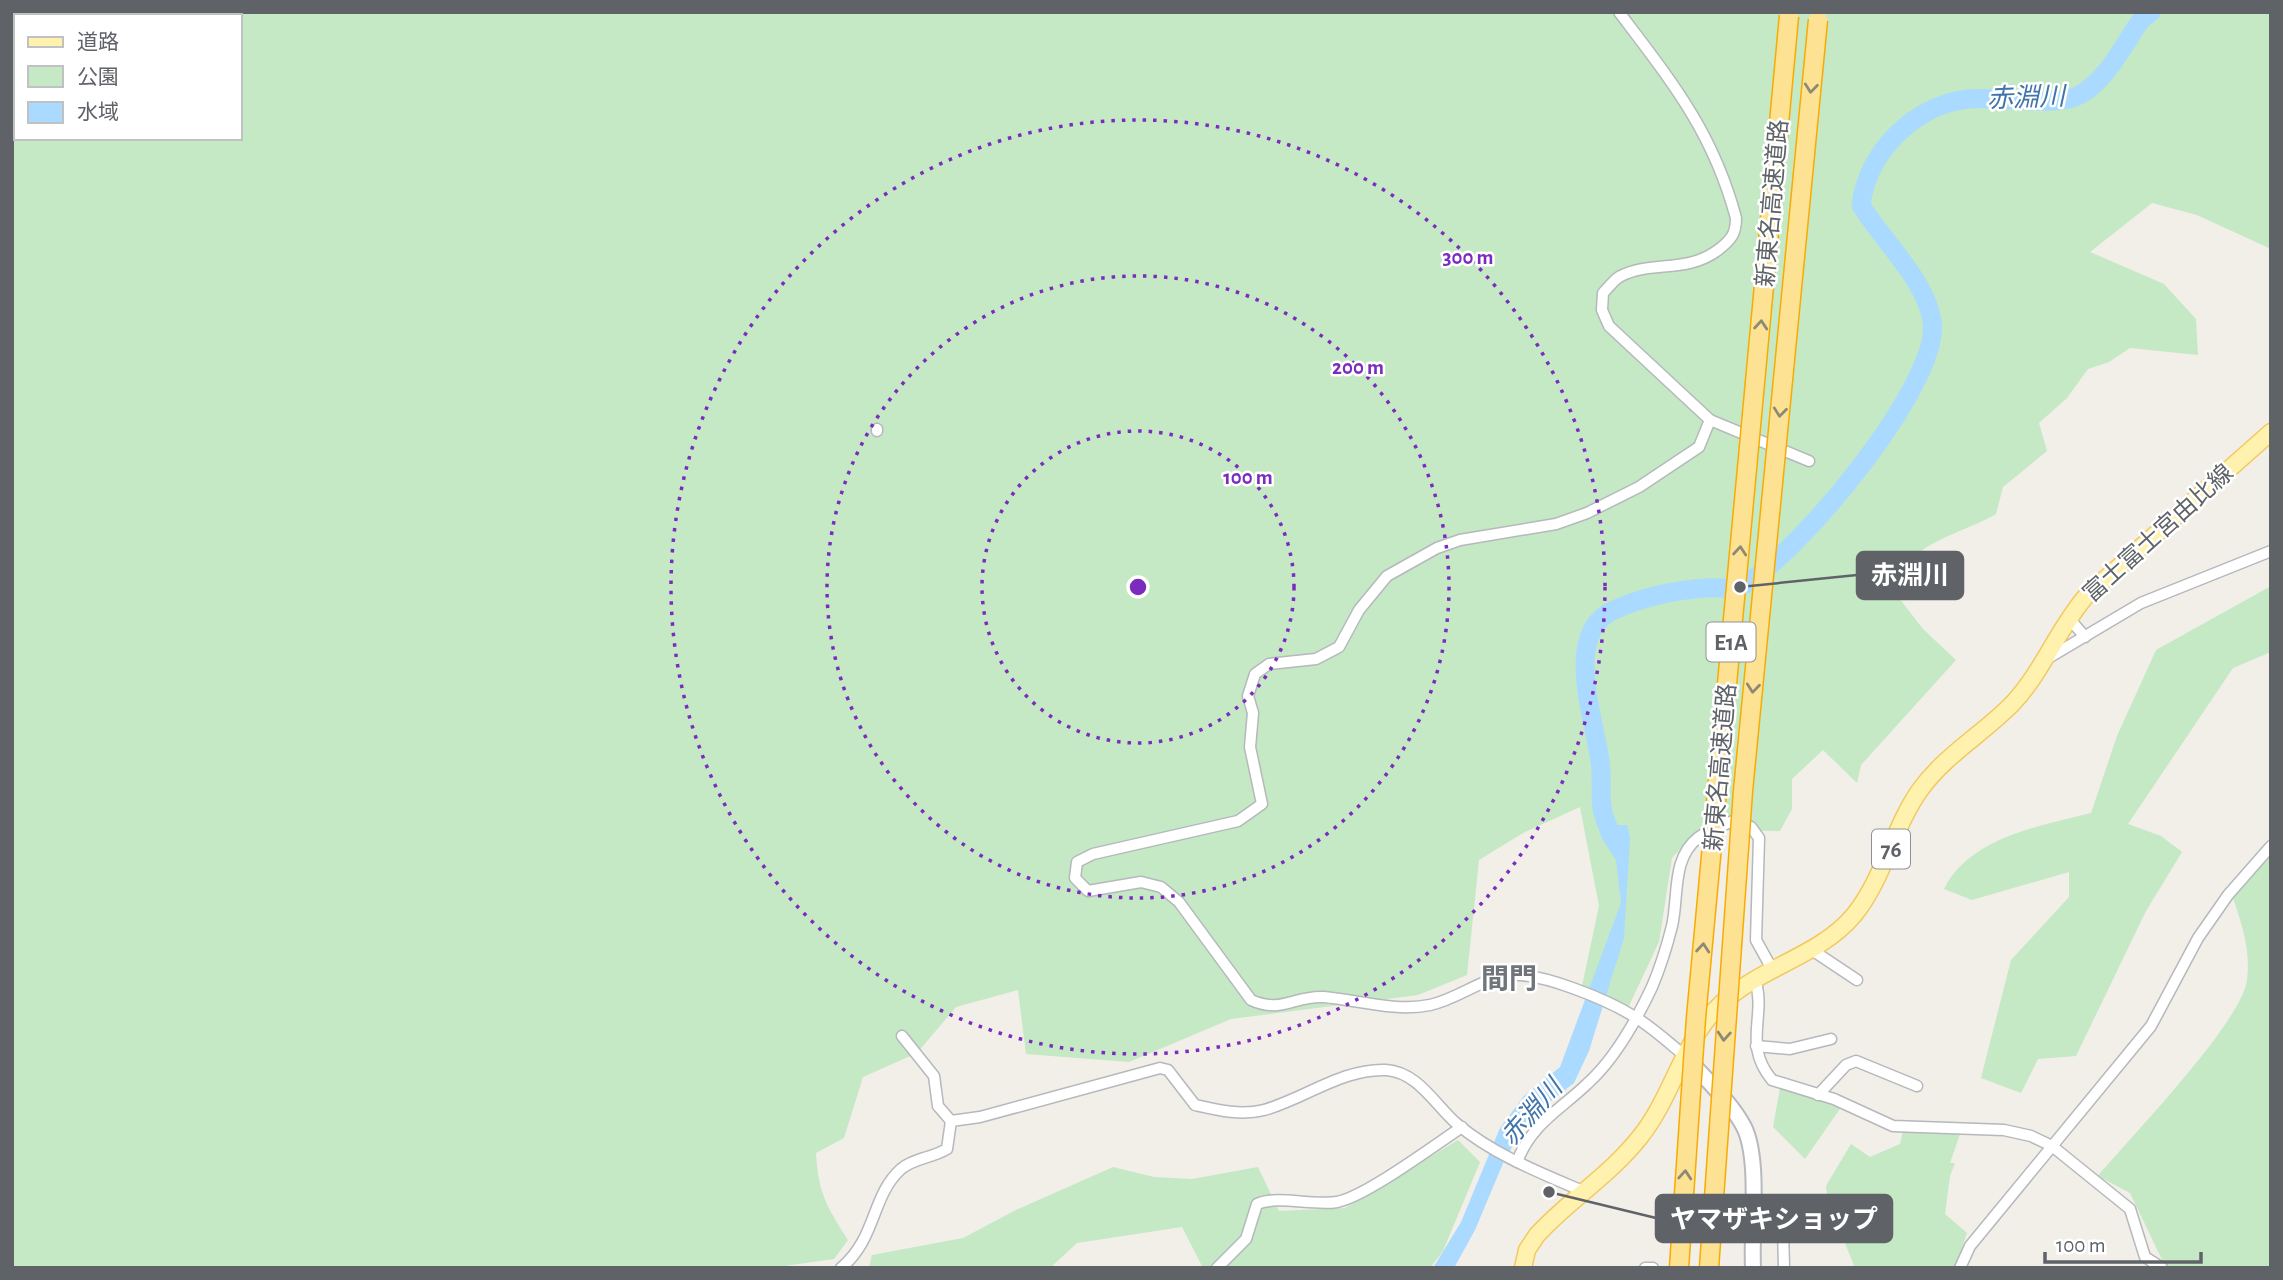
<svg xmlns="http://www.w3.org/2000/svg" width="2283" height="1280" viewBox="0 0 2283 1280" font-family="'Alegreya Sans','Noto Sans JP',sans-serif">
  <rect width="100%" height="100%" fill="#f1efe8"/>
  <!-- green -->
  <g fill="#c5e8c5" fill-rule="evenodd">
    <path d="M12,12H2271V249L2197,215L2152,203L2090,252L2164,284L2196,319L2198,355L2130,348L2109,362L2088,369L2067,398L2039,423L2047,451L2003,487L1996,514C1969,530 1937,536 1914,557C1906,565 1899,579 1892,589L1923,629L1956,660L1861,765L1857,783L1823,750L1792,779V809L1780,831L1698,830L1672,858L1659,942L1628,1008L1582,986L1599,906L1580,807L1523,833L1479,860L1467,975L1418,995L1231,1019L1129,1062L1026,1054L1018,990L956,1007L917,1053L863,1077L844,1138L816,1153C818,1193 827,1207 848,1240L834,1259L771,1268H12ZM16,16H240V138H16Z"/>
    <path d="M2271,586V652L2233,668L2128,824L2161,836L2182,852L2146,911L2076,1056L2038,1059L2021,1093L1981,1078L2011,960L2069,897V872L1972,900L1944,889C1970,837 2040,826 2091,813L2117,736L2156,650Z"/>
    <path d="M2271,846V1268H2166L2130,1193L2098,1176C2130,1138 2242,1022 2247,980C2251,948 2241,922 2231,892Z"/>
    <path d="M1780,1088L1842,1106L1805,1159L1773,1127Z"/>
    <path d="M1903,1131L1960,1134L1950,1163H1955L1950,1176L1945,1214L1967,1233L1955,1268H1855L1843,1238L1832,1230L1826,1186L1851,1144L1870,1157L1900,1144Z"/>
    <path d="M1458,1140L1480,1162L1443,1251L1430,1268H1203L1182,1227L1077,1243L1050,1268H869L872,1255L963,1238L1016,1210L1113,1167L1154,1177L1192,1179L1258,1167L1279,1211L1345,1208Z"/>
  </g>
  <!-- water -->
  <path fill="#aadaff" d="M1598,813L1611,825H1627L1630,838L1624,938L1589,1051L1574,1083L1528,1119L1504,1161L1475,1230L1454,1268H1433L1461,1222L1500,1128L1524,1096L1560,1067L1621,903L1616,860L1601,837Z"/>
  <g fill="none" stroke-linecap="round" stroke-linejoin="round">
    <!-- river -->
    <path stroke="#aadaff" stroke-width="19" d="M1613,837C1595,804 1604,795 1600,761C1595,721 1562,632 1614,610C1643,597 1675,590 1706,588C1717,587 1733,591 1743,585C1796,557 1942,383 1932,321C1926,280 1881,239 1861,205C1867,153 1914,105 1968,99C1997,96 2050,107 2075,97C2104,86 2124,44 2141,20L2151,12"/>
    <defs>
      <g id="street">
        <path d="M1619,12C1672,82 1713,132 1736,218C1736,234 1731,240 1718,250C1686,274 1650,260 1619,277C1613,281 1608,288 1603,293L1602,310L1609,326L1710,420L1699,447L1639,487L1587,513L1556,524L1460,540L1437,548L1387,576L1359,610L1339,647L1316,659L1269,664L1255,674L1248,696L1253,713L1250,747L1262,804L1238,821L1093,854L1077,862L1075,878L1088,891L1141,882L1161,887L1179,902L1251,1000C1282,1014 1295,995 1324,997C1358,1000 1395,1012 1430,1005C1458,999 1480,979 1509,975C1541,972 1608,1000 1635,1017C1653,1028 1669,1043 1685,1056"/>
        <path d="M1710,420L1809,461"/>
        <path d="M877,429V431"/>
        <path d="M2068,617L2085,637"/>
        <path d="M2045,660L2141,603L2271,551"/>
        <path d="M1809,948L1857,980"/>
        <path d="M1755,979C1767,1017 1742,1044 1772,1080L1834,1099L1893,1126L2004,1130L2031,1136L2052,1146L2130,1209L2145,1257L2162,1268"/>
        <path d="M902,1036L934,1076L938,1106L951,1121"/>
        <path d="M1756,1046L1790,1049L1831,1039"/>
        <path d="M1818,1095L1846,1065L1856,1061L1917,1086"/>
        <path d="M951,1121L980,1117L1160,1068L1168,1070L1195,1105C1217,1110 1241,1116 1264,1110C1304,1099 1343,1068 1386,1070C1418,1072 1435,1105 1457,1124C1494,1155 1541,1173 1585,1192"/>
        <path d="M1517,1162C1531,1124 1560,1110 1587,1084C1615,1059 1636,1021 1652,987C1660,968 1667,946 1672,926C1679,896 1671,858 1699,837C1709,830 1722,826 1733,821L1751,827L1759,838L1756,940L1772,969"/>
        <path d="M1783,1227L1784,1268"/>
        <path d="M841,1268C877,1238 871,1196 901,1169C914,1158 932,1158 947,1149L951,1121"/>
        <path d="M1217,1268L1246,1239L1257,1204C1277,1195 1313,1206 1337,1202C1365,1197 1435,1145 1462,1127"/>
        <path d="M1645,1268H1653"/>
        <path d="M1960,1268L1970,1246L2151,1026L2198,938L2228,895L2271,846"/>
      </g>
      <path id="secondary" d="M1689,1060C1707,1081 1731,1102 1744,1127C1760,1159 1751,1229 1753,1268"/>
      <path id="primary" d="M1523,1268L1527,1250L1537,1235C1569,1200 1610,1175 1640,1137C1673,1096 1683,1039 1722,1003C1761,967 1820,956 1854,915C1884,878 1893,828 1920,790C1945,755 1983,734 2013,703C2043,671 2058,628 2087,595L2271,432"/>
    </defs>
    <!-- street casing -->
    <use href="#street" stroke="#b5b8bc" stroke-width="13"/>
    <!-- secondary casing -->
    <use href="#secondary" stroke="#b6babf" stroke-width="18"/>
    <!-- primary casing -->
    <use href="#primary" stroke="#f2c960" stroke-width="19"/>
    <!-- street -->
    <use href="#street" stroke="#fff" stroke-width="10"/>
    <!-- secondary -->
    <use href="#secondary" stroke="#fff" stroke-width="14"/>
    <!-- primary -->
    <use href="#primary" stroke="#fff2af" stroke-width="16"/>
    <defs>
      <g id="highway-bridge">
        <path d="M1679,1268L1696,1018L1789,16"/>
        <path d="M1709,1268L1743,791L1818,20"/>
      </g>
    </defs>
    <!-- highway-bridge casing -->
    <use href="#highway-bridge" stroke="#f9ab00" stroke-width="21" stroke-linecap="butt"/>
    <!-- highway-bridge -->
    <use href="#highway-bridge" stroke="#fde293" stroke-width="18"/>
  </g>
  <!-- one-way arrows -->
  <defs><path id="oneway-chevron" d="M-2-3.5L2.5 0L-2 3.5" fill="none" stroke-width="1.6" stroke-linecap="round" stroke-linejoin="round" transform="scale(1.75)"/></defs>
  <g stroke="#8e8975">
    <use href="#oneway-chevron" transform="translate(1811 88) rotate(96)"/>
    <use href="#oneway-chevron" transform="translate(1761 325) rotate(-85)"/>
    <use href="#oneway-chevron" transform="translate(1780 412) rotate(96)"/>
    <use href="#oneway-chevron" transform="translate(1740 551) rotate(-85)"/>
    <use href="#oneway-chevron" transform="translate(1753 688) rotate(96)"/>
    <use href="#oneway-chevron" transform="translate(1703 948) rotate(-85)"/>
    <use href="#oneway-chevron" transform="translate(1724 1036) rotate(94)"/>
    <use href="#oneway-chevron" transform="translate(1685 1175) rotate(-86)"/>
  </g>
  <!-- distance rings -->
  <g fill="none" stroke="#7b2cbf" stroke-width="3.5" stroke-dasharray="3.5 7">
    <circle cx="1138" cy="587" r="156"/>
    <circle cx="1138" cy="587" r="311"/>
    <circle cx="1138" cy="587" r="467"/>
  </g>
  <g text-anchor="middle" stroke-width="5" stroke-linejoin="round" paint-order="stroke">
    <!-- shield labels -->
    <g fill="#fff" stroke="#8f9295" stroke-width="2">
      <rect x="1706.5" y="622.5" width="49" height="39" rx="5"/>
      <rect x="1872" y="829.5" width="38" height="39" rx="5"/>
    </g>
    <g font-size="23" font-weight="bold" fill="#5f6368">
      <text x="1731" y="650">E1A</text>
      <text x="1891" y="857">76</text>
    </g>
    <!-- street labels -->
    <g font-size="24" fill="#5f6368" stroke="#fff">
      <text transform="translate(1772 203) rotate(-85)" y="8">新東名高速道路</text>
      <text transform="translate(2158 533) rotate(-42)" y="8">富士富士宮由比線</text>
      <text transform="translate(1720 767) rotate(-85)" y="8">新東名高速道路</text>
    </g>
    <!-- water labels -->
    <g font-size="26" font-style="italic" fill="#4174aa" stroke="#fff">
      <text transform="translate(2026 97) rotate(-2)" y="9">赤淵川</text>
      <text transform="translate(1531 1112) rotate(-49)" y="9">赤淵川</text>
    </g>
    <!-- quarter labels -->
    <g font-size="28" font-weight="bold" fill="#70757a" stroke="#fff">
      <text x="1509" y="988">間門</text>
    </g>
  </g>
  <circle cx="1138" cy="587" r="10" fill="#7b2cbf" stroke="#fff" stroke-width="3.5"/>
  <g font-size="21" text-anchor="middle" font-weight="bold" fill="#7b2cbf" stroke="#fff" stroke-width="5" stroke-linejoin="round" paint-order="stroke">
    <text x="1468" y="264">300 m</text>
    <text x="1358" y="374">200 m</text>
    <text x="1248" y="484">100 m</text>
  </g>
  <!-- callouts -->
  <path fill="none" stroke="#5f6368" stroke-width="2.5" d="M1740 587L1857 575M1549 1192L1656 1218"/>
  <g fill="#5f6368" stroke="#fff" stroke-width="2.5">
    <circle cx="1740" cy="587" r="7"/>
    <circle cx="1549" cy="1192" r="7"/>
  </g>
  <g fill="#5f6368" stroke="#5f6368" stroke-width="2.5">
    <rect x="1857" y="552" width="106" height="47" rx="7"/>
    <rect x="1656" y="1195" width="236" height="47" rx="7"/>
  </g>
  <g font-size="26" text-anchor="middle" font-weight="bold" fill="#fff">
    <text x="1910" y="584">赤淵川</text>
    <text x="1774" y="1228">ヤマザキショップ</text>
  </g>
  <!-- border -->
  <rect width="2283" height="1280" fill="none" stroke="#5f6368" stroke-width="28"/>
  <!-- legend -->
  <rect x="14" y="14" width="228" height="126" fill="#ffffff" stroke="#bfc1c3" stroke-width="2"/>
  <rect x="28" y="37" width="35" height="10" fill="#fff2af" stroke="#bfc1c3" stroke-width="2"/>
  <text x="77" y="49" font-size="21" fill="#5f6368">道路</text>
  <rect x="28" y="66" width="35" height="21" fill="#c5e8c5" stroke="#bfc1c3" stroke-width="2"/>
  <text x="77" y="84" font-size="21" fill="#5f6368">公園</text>
  <rect x="28" y="102" width="35" height="21" fill="#aadaff" stroke="#bfc1c3" stroke-width="2"/>
  <text x="77" y="119" font-size="21" fill="#5f6368">水域</text>
  <!-- scale -->
  <path d="M2045 1252v10h156v-10" fill="none" stroke="#5f6368" stroke-width="3.5"/>
  <text x="2056" y="1252" font-size="21" fill="#5f6368" stroke="#ffffff" stroke-width="5" paint-order="stroke">100 m</text>
</svg>
